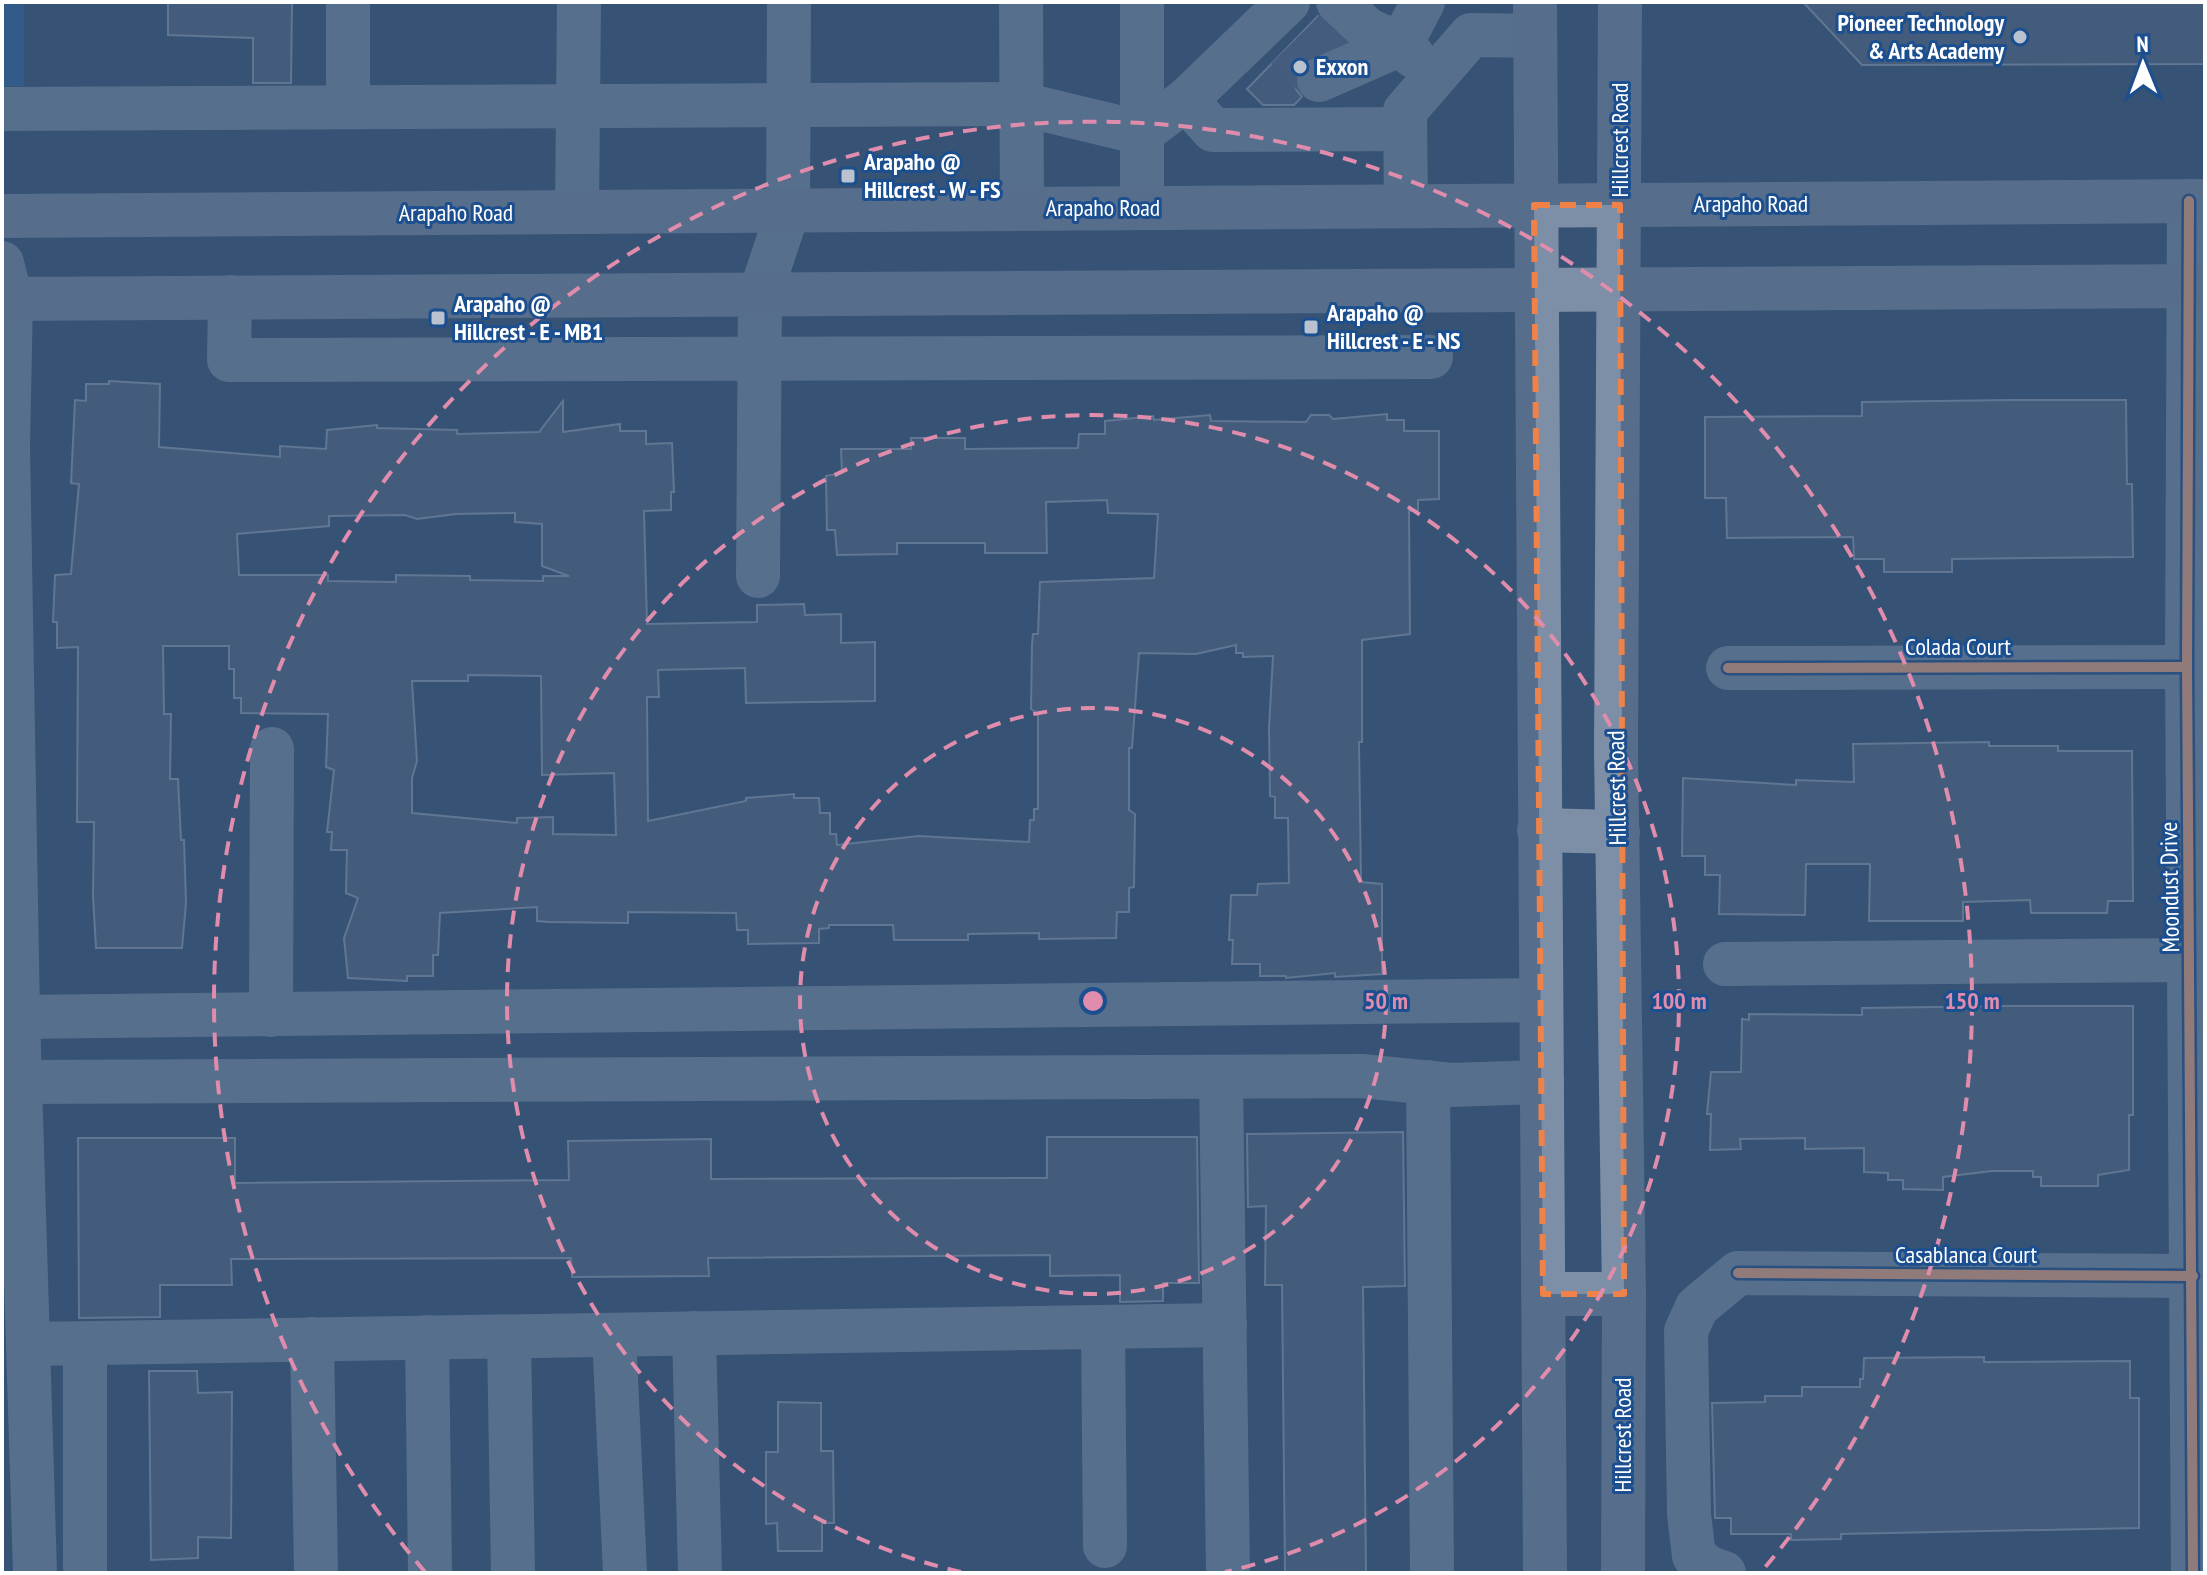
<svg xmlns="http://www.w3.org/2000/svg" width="2207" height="1575" viewBox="0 0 2207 1575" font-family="'PT Sans Narrow',sans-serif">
  <rect width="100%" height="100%" fill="#365274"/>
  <!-- green -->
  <rect fill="#2f66a5" x="2" y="2" width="22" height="84"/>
  <!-- building -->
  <g fill="#526984" stroke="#92a2b6" stroke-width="2" fill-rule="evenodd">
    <path d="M168,2H292L291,83H253V38L168,35Z"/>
    <path d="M1803,2H2205V64L1862,65Z"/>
    <path d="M1318,16L1344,42L1309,57L1299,65L1294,78L1296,89L1302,97L1294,105H1263L1247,89Z"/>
    <path d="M109,381L160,384L159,447L280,457V446L326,449L327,430L377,425V428L457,430V434L539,432L563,401V432L620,424V431H646V444L672,443L674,492H671V510L644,511L647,624L757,622V605L804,604L805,615L841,614V643L875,642V701L746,703L745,668L658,670L659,697H647L648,821L746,801V798L794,794V798H819L820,813H830V834H836L837,845L919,836L1029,842L1030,820H1034V809H1038V714L1031,709L1032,644L1033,634H1038L1040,582L1154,578L1158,514L1108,513L1107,500L1046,502L1047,553H985V543H897V554L837,555L835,530H827L826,476L842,473L841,449H911V438H965V449L1078,448L1079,434H1105V421L1153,416L1154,420L1210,415L1211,421L1306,422L1311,415H1329L1333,419L1387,414V420H1404V431H1439V499L1418,500V511H1409L1410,634L1362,640V742H1359L1361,882L1382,884V974L1335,977V973L1286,978V976H1260V964H1232L1233,940H1229L1231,895H1257L1258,884L1289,883L1288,818H1275V797L1270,796L1269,728L1273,656L1243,657V653H1236V645L1196,654L1139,653L1132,748H1129V810L1135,814L1134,887L1129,888V912H1117L1116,938L1039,939V933L968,934V940H894L893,925H829V928L819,929V943L748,944V930H737L736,913L628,912V923L548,922L537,921V907L440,913L438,955H433V976H407V981L348,978L344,938L358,898L346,893L347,850H331L332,832H327L334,770L326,767L328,714L241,713V698H234V669H229V646H163L164,714H171L170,779H178L181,840H184L186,903L182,948H96L93,896L94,822H77L78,647L57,648V622H53L55,575L71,574L72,562L79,484L71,483L75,400L86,401V384H109ZM515,513V522L542,524V566L569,576H543V581L470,580V576L396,575V582L328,581V575H239L237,534L329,526V516L405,515L417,519L456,514ZM468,675L541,676L542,775L614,773L616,835L553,834V817L517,818V823L412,813V778L417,761L412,681H468Z"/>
    <path d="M2011,400H2126L2127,484H2132L2133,557L1952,559V572H1884V559H1854L1853,537L1727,538L1726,498H1705V417L1862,416V402Z"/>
    <path d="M1989,742V746H2058V751H2132L2133,901H2108L2107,913H2031L2030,900L1963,902V921H1869L1870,864H1806L1805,915L1719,914L1720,875H1705V856H1682L1683,778L1796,785V780L1854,782L1853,744Z"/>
    <path d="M2008,1006H2133V1115H2129V1170L2098,1175V1186H2041V1177H2033V1171H1992L1943,1177V1190L1903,1189V1180H1888V1173L1864,1172V1148L1805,1149V1138L1740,1139L1741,1149L1710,1150L1711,1114H1707L1711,1072H1741L1742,1019L1749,1020V1014L1862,1015V1008Z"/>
    <path d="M1403,1132L1405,1286L1363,1287L1366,1573H1285L1282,1285H1265L1266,1206L1248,1207L1247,1134Z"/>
    <path d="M1047,1137H1197L1199,1283H1163V1301L1120,1302V1275L1050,1276V1255L708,1258L709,1276L572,1277L571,1258L231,1259L232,1285H160V1317L79,1318L78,1138H235V1183L569,1180L568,1141L711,1139V1179L1047,1178Z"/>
    <path d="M1984,1357V1362L2130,1361V1398H2139V1528L1841,1534V1539L1791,1540V1534H1731V1518H1715L1712,1403L1765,1402V1396H1802V1387H1860V1379H1863L1864,1358Z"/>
    <path d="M149,1371H197L198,1393L232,1392L231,1538L198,1537V1558L151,1560Z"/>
    <path d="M778,1402L821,1403V1451H833L834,1523H822V1551H778L777,1523L766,1524V1452H778Z"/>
  </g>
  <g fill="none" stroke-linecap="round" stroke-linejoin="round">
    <!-- minor-tunnel -->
    <g stroke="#546c89" stroke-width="44" stroke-dasharray="44 22" stroke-linecap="butt">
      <path d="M1312,23L1344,54"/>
      <path d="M1287,48L1319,80"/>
    </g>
    <!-- minor -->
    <g stroke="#7d92a8" stroke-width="44">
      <path d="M1021,2L1022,208"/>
      <path d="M1338,2L1368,30L1401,44L1413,56"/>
      <path d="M1319,80L1401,44L1423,2"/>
      <path d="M1186,100L1213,130L1405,129"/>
      <path d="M348,107V2"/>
      <path d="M2,109L1021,104L1142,133L1186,100L1288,2"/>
      <path d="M2189,201L2187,667L2193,1573"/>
      <path d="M1406,206L1405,111L1471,35L1535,36"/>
      <path d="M1142,207V2"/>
      <path d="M577,212L579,2"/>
      <path d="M230,297L229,360L1431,357"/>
      <path d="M11,299L8,446L18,1017L35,1573"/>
      <path d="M758,576L760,295L788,211L789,2"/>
      <path d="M1728,668L2187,667"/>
      <path d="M1725,964L2190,960"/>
      <path d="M271,1015L272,749"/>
      <path d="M18,1017L1541,1000"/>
      <path d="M1221,1077L1228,1573"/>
      <path d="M20,1082L1362,1076L1451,1085L1542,1082"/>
      <path d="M1428,1082L1432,1573"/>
      <path d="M1103,1327L1105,1546"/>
      <path d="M694,1333L700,1573"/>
      <path d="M614,1335L625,1573"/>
      <path d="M427,1337L430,1573"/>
      <path d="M509,1338L513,1573"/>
      <path d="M312,1339L316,1573"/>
      <path d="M28,1344L1225,1325"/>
      <path d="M85,1573V1344"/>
      <path d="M1724,1573L1710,1568L1694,1556L1689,1514L1686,1331L1697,1307L1738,1273L2193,1276"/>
    </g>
    <!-- major -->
    <g stroke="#7d8ea7" stroke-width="44">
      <path d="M1535,2L1545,1573"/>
      <path d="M1620,2L1616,750L1624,1294L1623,1573"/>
      <path d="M2,216L2205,201"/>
      <path d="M2,263L11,299"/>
      <path d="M2,299L2205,286"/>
      <path d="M1539,830L1618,832"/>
      <path d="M1543,1294H1624"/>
    </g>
    <defs>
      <g id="cycleway">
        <path d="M2189,201L2187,667L2193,1573"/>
        <path d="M1728,668L2187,667"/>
        <path d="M1738,1273L2193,1276"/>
      </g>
    </defs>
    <!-- cycleway casing -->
    <use href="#cycleway" stroke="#1b4f8f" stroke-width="15"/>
    <!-- cycleway -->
    <use href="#cycleway" stroke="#ffac80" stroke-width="10"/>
  </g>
  <!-- marked area -->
  <path d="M0 0H2207V1575H0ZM1534,205H1620L1624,1294H1543Z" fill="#365274" fill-opacity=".55" fill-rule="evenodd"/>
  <path fill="none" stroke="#ee8249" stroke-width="6" stroke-dasharray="16 10" stroke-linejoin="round" d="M1534,205H1620L1624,1294H1543Z"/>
  <!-- distance rings -->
  <g fill="none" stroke="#e08cad" stroke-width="4" stroke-dasharray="14 10">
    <circle cx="1093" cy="1001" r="293"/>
    <path d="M961 1572A586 586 0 1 1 1225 1572"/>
    <path d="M425 1572A879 879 0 1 1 1761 1572"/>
  </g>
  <!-- markers -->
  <g fill="#b9c2ce" stroke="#1b4f8f" stroke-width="3">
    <circle cx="2020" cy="37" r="8"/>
    <circle cx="1300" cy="67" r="8"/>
    <rect x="840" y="168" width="16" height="16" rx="4"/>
    <rect x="430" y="310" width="16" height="16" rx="4"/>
    <rect x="1303" y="319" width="16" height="16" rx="4"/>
  </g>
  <g text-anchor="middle" stroke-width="6" stroke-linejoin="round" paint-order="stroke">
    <!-- poi labels -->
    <g font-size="24" font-weight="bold" fill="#fff" stroke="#1b4f8f" text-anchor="start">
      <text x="2004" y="31" text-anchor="end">Pioneer Technology<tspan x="2004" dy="28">&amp; Arts Academy</tspan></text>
      <text x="1316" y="75">Exxon</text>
      <text x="864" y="170">Arapaho @<tspan x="864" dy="28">Hillcrest - W - FS</tspan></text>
      <text x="454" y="312">Arapaho @<tspan x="454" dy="28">Hillcrest - E - MB1</tspan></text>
      <text x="1327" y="321">Arapaho @<tspan x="1327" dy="28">Hillcrest - E - NS</tspan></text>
    </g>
    <!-- street labels -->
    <g font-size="24" fill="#fff" stroke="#1b4f8f">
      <text transform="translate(1620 140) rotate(-90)" y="8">Hillcrest Road</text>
      <text x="1751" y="212">Arapaho Road</text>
      <text x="1103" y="216">Arapaho Road</text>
      <text x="456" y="221">Arapaho Road</text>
      <text x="1958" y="655">Colada Court</text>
      <text transform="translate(1617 788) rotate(-91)" y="8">Hillcrest Road</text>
      <text transform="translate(2170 887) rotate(-91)" y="8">Moondust Drive</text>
      <text x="1966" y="1263">Casablanca Court</text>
      <text transform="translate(1623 1435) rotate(-90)" y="8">Hillcrest Road</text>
    </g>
  </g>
  <circle cx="1093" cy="1001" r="12" fill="#e08cad" stroke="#1b4f8f" stroke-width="4"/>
  <g font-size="24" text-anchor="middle" font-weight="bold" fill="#e08cad" stroke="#1b4f8f" stroke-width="6" stroke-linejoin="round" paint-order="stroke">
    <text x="1386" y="1009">50 m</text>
    <text x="1679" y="1009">100 m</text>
    <text x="1972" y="1009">150 m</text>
  </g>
  <!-- border -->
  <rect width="2207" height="1575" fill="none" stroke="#ffffff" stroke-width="8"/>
  <!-- north arrow -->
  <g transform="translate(2143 64) rotate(359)" stroke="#1b4f8f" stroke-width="6" paint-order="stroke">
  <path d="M0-6L14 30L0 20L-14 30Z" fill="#ffffff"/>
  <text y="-12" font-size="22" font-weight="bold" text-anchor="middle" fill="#ffffff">N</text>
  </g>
</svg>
